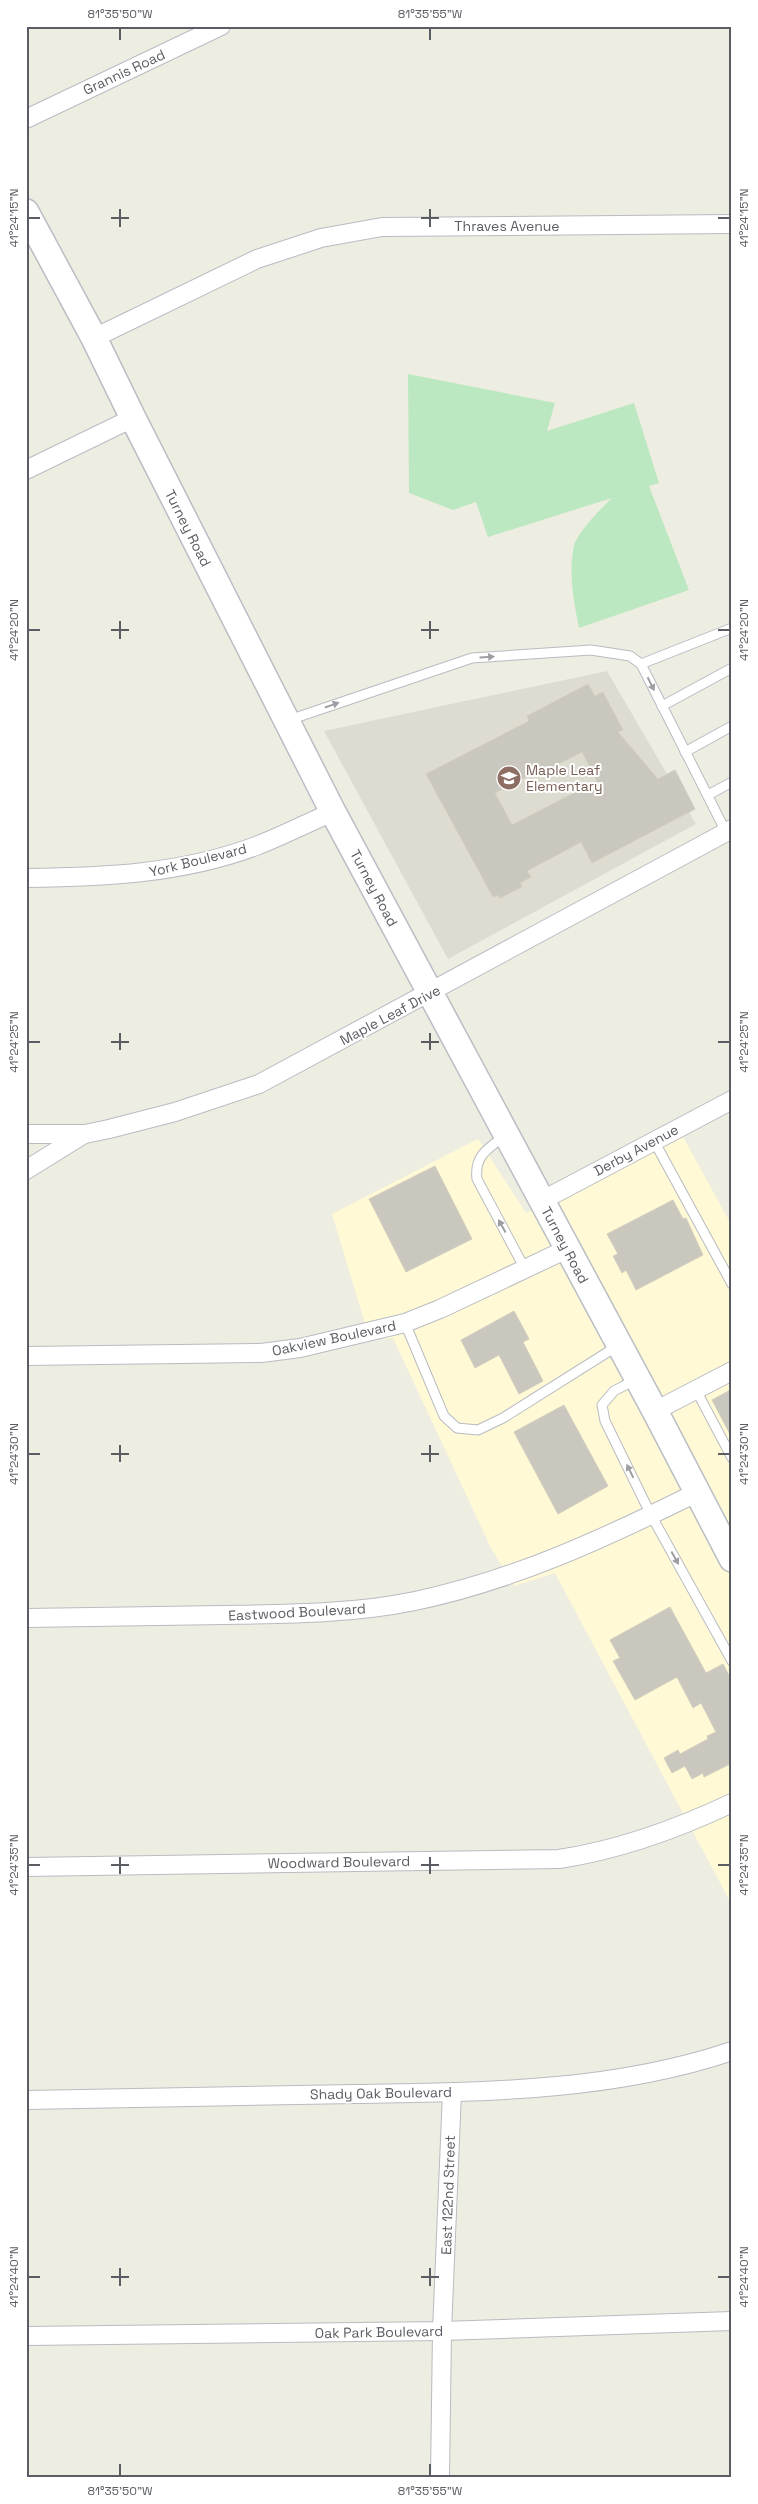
<svg xmlns="http://www.w3.org/2000/svg" width="758" height="2504" viewBox="0 0 758 2504" font-family="'Space Grotesk',sans-serif">
  <rect width="100%" height="100%" fill="#eeede1"/>
  <!-- commercial -->
  <path fill="#fffad5" d="M683,1137L732,1226V1905L555,1573L514,1586L491,1548L393,1338L370,1340L332,1214L478,1139L526,1213Z"/>
  <!-- education -->
  <path fill="#dedcd0" d="M607,671L696,824L448,959L324,731Z"/>
  <!-- green -->
  <path fill="#bbe8c0" d="M408,374L555,403L547,431L634,403L659,483L649,486L689,590L579,628C574,602 568,573 574,546C577,533 602,507 612,498L488,537L476,502L453,510L409,493Z"/>
  <!-- building -->
  <g fill="#c9c7be" stroke="#d3cfbf" fill-rule="evenodd">
    <path d="M588,684L595,696L603,692L623,730L618,732L658,779L675,770L695,809L592,863L581,842L527,871L531,877L520,883L522,887L500,898L498,895L493,897L426,774L529,721L527,716ZM582,752L597,781L512,825L495,793L545,767L547,770Z"/>
    <path d="M435,1166L472,1239L406,1272L369,1199Z"/>
    <path d="M673,1200L683,1219L686,1218L703,1255L636,1290L626,1270L622,1273L613,1256L618,1254L607,1234Z"/>
    <path d="M514,1311L529,1339L523,1342L543,1381L519,1394L499,1355L475,1368L461,1340Z"/>
    <path d="M732,1389V1438L712,1400Z"/>
    <path d="M564,1405L608,1486L558,1514L514,1432Z"/>
    <path d="M670,1607L706,1673L723,1664L732,1681V1763L704,1777L703,1773L692,1779L685,1766L672,1773L664,1758L678,1750L680,1754L708,1739L707,1736L716,1732L701,1703L693,1708L677,1677L635,1700L613,1661L620,1658L610,1640Z"/>
  </g>
  <g fill="none" stroke-linecap="round" stroke-linejoin="round">
    <defs>
      <g id="service">
        <path d="M641,664L732,628"/>
        <path d="M662,706L732,668"/>
        <path d="M289,720L472,658L591,650L630,656L641,664L726,832"/>
        <path d="M685,752L732,726"/>
        <path d="M708,795L732,782"/>
        <path d="M505,1136C488,1148 474,1156 477,1179L525,1269"/>
        <path d="M654,1141L732,1284"/>
        <path d="M405,1323L444,1416L457,1428L478,1430L503,1418L619,1345"/>
        <path d="M635,1380L614,1391L602,1405L605,1421L651,1515L732,1661"/>
        <path d="M696,1390L732,1458"/>
      </g>
      <g id="minor">
        <path d="M26,119L221,26"/>
        <path d="M94,338L257,259L321,238L382,227L732,224"/>
        <path d="M26,470L133,418"/>
        <path d="M26,878C105,877 181,874 256,846C282,836 307,823 333,812"/>
        <path d="M26,1134H85L109,1129L175,1112L259,1084L732,829"/>
        <path d="M26,1170L84,1134"/>
        <path d="M541,1201L732,1100"/>
        <path d="M26,1356L261,1353L300,1348L405,1323L440,1309L567,1249"/>
        <path d="M655,1411L732,1371"/>
        <path d="M26,1618C92,1617 157,1616 223,1615C287,1614 352,1614 415,1601C515,1580 605,1538 696,1493"/>
        <path d="M26,1867L559,1859C619,1850 677,1829 732,1803"/>
        <path d="M26,2100C136,2098 245,2096 355,2094C481,2092 611,2092 732,2051"/>
        <path d="M26,2336L442,2331L732,2321"/>
        <path d="M440,2478L442,2331L452,2092"/>
      </g>
      <path id="secondary" d="M26,212L94,338L133,418L333,812L655,1411L732,1559"/>
    </defs>
    <!-- service casing -->
    <use href="#service" stroke="#b9bbc2" stroke-width="11"/>
    <!-- minor casing -->
    <use href="#minor" stroke="#b9bbc2" stroke-width="20"/>
    <!-- secondary casing -->
    <use href="#secondary" stroke="#babdc4" stroke-width="28"/>
    <!-- service -->
    <use href="#service" stroke="#fff" stroke-width="9"/>
    <!-- minor -->
    <use href="#minor" stroke="#fff" stroke-width="18"/>
    <!-- secondary -->
    <use href="#secondary" stroke="#fff" stroke-width="25"/>
  </g>
  <!-- one-way arrows -->
  <defs><path id="oneway-solid" d="M-6-.8H1V-3.2L6.5 0L1 3.2V.8H-6Z" transform="scale(1.25)"/></defs>
  <g fill="#9c9ea2">
    <use href="#oneway-solid" transform="translate(487 657) rotate(-4)"/>
    <use href="#oneway-solid" transform="translate(651 684) rotate(63)"/>
    <use href="#oneway-solid" transform="translate(332 705) rotate(-19)"/>
    <use href="#oneway-solid" transform="translate(502 1226) rotate(-119)"/>
    <use href="#oneway-solid" transform="translate(630 1471) rotate(-116)"/>
    <use href="#oneway-solid" transform="translate(675 1558) rotate(61)"/>
  </g>
  <!-- ticks -->
  <path fill="none" stroke="#5a5d64" stroke-width="2" d="M120,28V40M430,28V40M120,209V227M430,209V227M28,218H40M111,218H129M421,218H439M718,218H730M120,621V639M430,621V639M28,630H40M111,630H129M421,630H439M718,630H730M120,1033V1050M430,1033V1050M28,1042H40M111,1042H129M421,1042H439M718,1042H730M120,1445V1462M430,1445V1462M28,1454H40M111,1454H129M421,1454H439M718,1454H730M120,1857V1874M430,1857V1874M28,1865H40M111,1865H129M421,1865H439M718,1865H730M120,2268V2286M430,2268V2286M28,2277H40M111,2277H129M421,2277H439M718,2277H730M120,2464V2476M430,2464V2476"/>
  <!-- icons -->
  <defs>
    <symbol id="school-disc" viewBox="-11 -11 22 22"><circle r="9.5" fill="#8d6e63" stroke="#fff"/><path d="M0-5L7-2L0 1L-7-2ZM-4 1L0 2.5L4 1V4Q0 6-4 4Z" fill="#fff"/></symbol>
  </defs>
  <g fill-rule="evenodd">
    <use href="#school-disc" x="495" y="764" width="28" height="28"/>
  </g>
  <g text-anchor="middle" stroke-width="4" stroke-linejoin="round" paint-order="stroke">
    <!-- street labels -->
    <g font-size="14" fill="#5a5d64" stroke="#fff">
      <text transform="translate(124 72) rotate(-25)" y="5">Grannis Road</text>
      <text x="507" y="231">Thraves Avenue</text>
      <text transform="translate(188 528) rotate(63)" y="5">Turney Road</text>
      <text transform="translate(198 860) rotate(-14)" y="5">York Boulevard</text>
      <text transform="translate(374 888) rotate(62)" y="5">Turney Road</text>
      <text transform="translate(390 1015) rotate(-28)" y="5">Maple Leaf Drive</text>
      <text transform="translate(636 1150) rotate(-28)" y="5">Derby Avenue</text>
      <text transform="translate(565 1245) rotate(62)" y="5">Turney Road</text>
      <text transform="translate(334 1338) rotate(-12)" y="5">Oakview Boulevard</text>
      <text transform="translate(297 1612) rotate(-3)" y="5">Eastwood Boulevard</text>
      <text transform="translate(339 1862) rotate(-1)" y="5">Woodward Boulevard</text>
      <text transform="translate(381 2093) rotate(-1)" y="5">Shady Oak Boulevard</text>
      <text transform="translate(448 2195) rotate(-88)" y="5">East 122nd Street</text>
      <text transform="translate(379 2332) rotate(-1)" y="5">Oak Park Boulevard</text>
    </g>
    <!-- education labels -->
    <g font-size="14" fill="#785e54" stroke="#fff" text-anchor="start">
      <text x="526" y="775">Maple Leaf<tspan x="526" dy="16">Elementary</tspan></text>
    </g>
  </g>
  <!-- border -->
  <rect width="758" height="2504" fill="none" stroke="#ffffff" stroke-width="55"/>
  <rect x="28" y="28" width="702" height="2448" fill="none" stroke="#5a5d64" stroke-width="2"/>
  <g font-size="12" text-anchor="middle" fill="#5a5d64">
    <text x="120" y="18">81°35'50"W</text>
    <text x="430" y="18">81°35'55"W</text>
    <text transform="translate(744 218) rotate(-90)" y="4">41°24'15"N</text>
    <text transform="translate(14 218) rotate(-90)" y="4">41°24'15"N</text>
    <text transform="translate(744 630) rotate(-90)" y="4">41°24'20"N</text>
    <text transform="translate(14 630) rotate(-90)" y="4">41°24'20"N</text>
    <text transform="translate(14 1042) rotate(-90)" y="4">41°24'25"N</text>
    <text transform="translate(744 1042) rotate(-90)" y="4">41°24'25"N</text>
    <text transform="translate(744 1454) rotate(-90)" y="4">41°24'30"N</text>
    <text transform="translate(14 1454) rotate(-90)" y="4">41°24'30"N</text>
    <text transform="translate(744 1865) rotate(-90)" y="4">41°24'35"N</text>
    <text transform="translate(14 1865) rotate(-90)" y="4">41°24'35"N</text>
    <text transform="translate(14 2277) rotate(-90)" y="4">41°24'40"N</text>
    <text transform="translate(744 2277) rotate(-90)" y="4">41°24'40"N</text>
    <text x="120" y="2495">81°35'50"W</text>
    <text x="430" y="2495">81°35'55"W</text>
  </g>
</svg>
